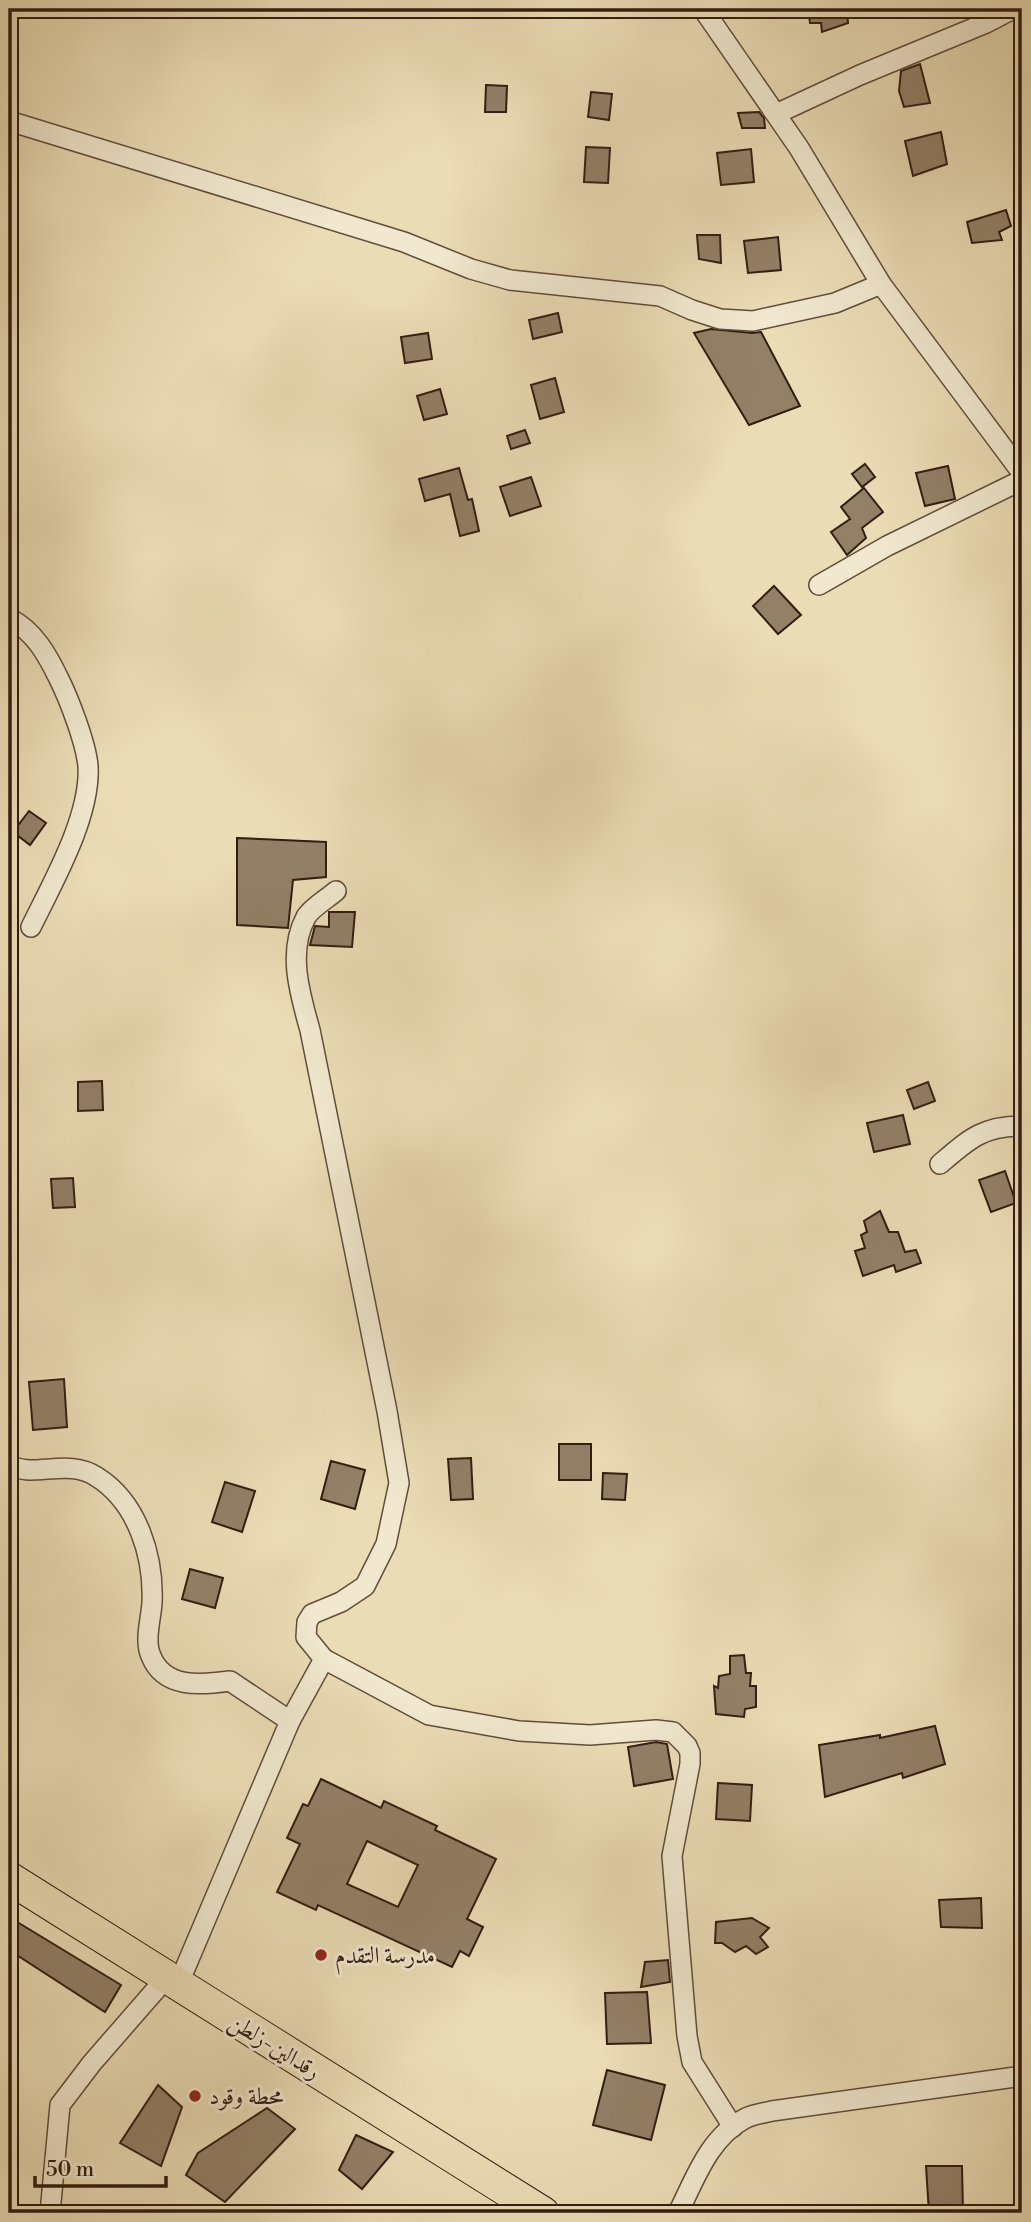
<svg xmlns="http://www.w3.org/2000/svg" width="1031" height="2222" viewBox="0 0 1031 2222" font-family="'Libre Bodoni',Amiri,serif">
  <rect width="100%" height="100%" fill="#eadcb5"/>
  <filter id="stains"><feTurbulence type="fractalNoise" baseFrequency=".00286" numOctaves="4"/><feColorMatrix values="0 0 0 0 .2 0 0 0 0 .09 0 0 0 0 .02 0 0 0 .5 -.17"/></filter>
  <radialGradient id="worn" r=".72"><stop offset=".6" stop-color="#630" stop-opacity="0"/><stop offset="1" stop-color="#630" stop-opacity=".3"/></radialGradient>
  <!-- building -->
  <g fill="#928067" stroke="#321d12" stroke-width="2" fill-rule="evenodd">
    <path d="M808,9H847L848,23L822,32L821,23H810Z"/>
    <path d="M920,64L930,103L904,107L899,91L901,71Z"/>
    <path d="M486,85L507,86L506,112H485Z"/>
    <path d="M591,92L612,94L609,120L588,117Z"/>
    <path d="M759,112L764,118L765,128H742L738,113Z"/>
    <path d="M941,132L947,164L913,176L905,141Z"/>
    <path d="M586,147L610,148L608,183L584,182Z"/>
    <path d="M751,149L754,182L721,185L717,153Z"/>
    <path d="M1006,210L1011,226L999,232L1002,240L972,243L967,222Z"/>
    <path d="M697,235H720L721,263L699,259Z"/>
    <path d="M778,237L781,270L748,273L744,241Z"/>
    <path d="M558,313L562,332L533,339L529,320Z"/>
    <path d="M711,329L752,333L761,332L800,406L749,425L694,333Z"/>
    <path d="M428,333L432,359L405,363L401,337Z"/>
    <path d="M555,378L564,412L540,419L531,385Z"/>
    <path d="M440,389L447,414L424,420L417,396Z"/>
    <path d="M525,430L530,443L511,449L507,436Z"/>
    <path d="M865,464L875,477L862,487L852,474Z"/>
    <path d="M948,466L955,499L925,506L916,473Z"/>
    <path d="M459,468L468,500L472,499L479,531L460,536L450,494L425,501L419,479Z"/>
    <path d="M531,477L541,506L510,516L500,487Z"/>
    <path d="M864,488L883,512L862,528L866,538L847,555L831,532L850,519L841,507Z"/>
    <path d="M774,586L801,615L778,634L753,606Z"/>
    <path d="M29,811L46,823L30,845L13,832Z"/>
    <path d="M237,838L326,842V877L293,880L288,928L237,925Z"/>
    <path d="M329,912H355L352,947L310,945L315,926L329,927Z"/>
    <path d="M102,1081L103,1110L78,1111V1082Z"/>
    <path d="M928,1082L935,1101L914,1109L907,1090Z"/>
    <path d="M903,1115L910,1144L874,1152L867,1123Z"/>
    <path d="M1005,1171L1016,1203L991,1212L979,1180Z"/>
    <path d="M73,1178L75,1207L53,1208L51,1179Z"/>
    <path d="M880,1211L889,1232H898L905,1252L916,1250L921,1263L896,1272L894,1265L863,1276L855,1251L865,1248L861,1235L867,1232L864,1221Z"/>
    <path d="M64,1379L67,1427L33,1430L29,1382Z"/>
    <rect x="559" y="1444" width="32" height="36"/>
    <path d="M471,1458L473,1499L451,1500L448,1459Z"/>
    <path d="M331,1461L365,1470L355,1509L321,1499Z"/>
    <path d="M603,1473L627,1474L625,1500L602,1499Z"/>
    <path d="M225,1482L255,1491L242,1532L212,1522Z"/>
    <path d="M190,1569L223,1578L215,1608L182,1599Z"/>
    <path d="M744,1655L746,1673H751L750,1686H756V1707L745,1709L744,1717L716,1714L714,1686L718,1688L719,1676L730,1674V1656Z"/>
    <path d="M935,1726L945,1764L903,1778L902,1773L825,1797L819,1745L880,1735V1738Z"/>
    <path d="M656,1742L667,1744L673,1779L634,1786L628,1747Z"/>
    <path d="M321,1779L381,1808L384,1801L437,1826L435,1830L496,1859L467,1919L483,1927L469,1956L460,1951L452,1967L318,1905L316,1910L277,1892L300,1844L287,1838L303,1804L308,1806ZM367,1841L418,1865L398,1907L347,1884Z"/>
    <path d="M718,1783L752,1785L750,1821L716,1819Z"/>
    <path d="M981,1898L982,1928L941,1927L939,1900Z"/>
    <path d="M9,1917L121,1985L105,2012L9,1950Z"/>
    <path d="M752,1918L769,1928L760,1937L768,1947L756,1954L746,1946L735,1952L722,1943H715L716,1922Z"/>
    <path d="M668,1960L670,1982L641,1987L645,1962Z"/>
    <path d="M647,1992L651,2043L607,2044L605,1993Z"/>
    <path d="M607,2070L665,2085L651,2140L593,2125Z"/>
    <path d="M158,2085L182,2107L161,2166L120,2143Z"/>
    <path d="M267,2108L295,2129L225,2202L186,2175L198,2153Z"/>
    <path d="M356,2135L393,2152L362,2189L339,2170Z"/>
    <path d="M926,2166H962L963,2213H929Z"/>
  </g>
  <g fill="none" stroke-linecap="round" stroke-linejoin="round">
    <defs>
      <g id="minor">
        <path d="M703,9L799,148L881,284L1022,473"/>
        <path d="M776,114L860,75L986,23L1013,9"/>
        <path d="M9,121L404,242L471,269L510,280L660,296L692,310L720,319L753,321L835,303L881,284"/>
        <path d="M819,585L887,546L1022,480"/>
        <path d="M9,618C34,631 47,654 59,679C69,699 86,743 88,766C91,816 53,882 31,927"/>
        <path d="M336,891C327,899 312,907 306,917C287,952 300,994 310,1030L387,1411L399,1483L386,1544L365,1586L341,1602L312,1614L307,1622L306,1637L324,1659L429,1715L519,1731L590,1735L656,1730L673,1732L687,1746L690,1753V1764L672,1856L687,2036L692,2062L733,2127"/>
        <path d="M940,1164C969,1139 983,1126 1022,1126"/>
        <path d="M9,1466C16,1468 23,1470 30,1470C53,1470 76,1463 97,1477C138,1503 154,1557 152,1603C151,1619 144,1641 151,1656C164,1689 201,1685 230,1681L290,1721"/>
        <path d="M178,1985L290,1721L324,1659"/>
        <path d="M50,2213L60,2105L92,2063L166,1978"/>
        <path d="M678,2213C695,2179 709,2137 746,2118C754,2114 764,2113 772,2111L1022,2076"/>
      </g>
      <path id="primary" d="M9,1878L543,2213"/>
    </defs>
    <!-- minor casing -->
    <use href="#minor" stroke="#604d3b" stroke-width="22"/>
    <!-- primary casing -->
    <use href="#primary" stroke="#321d12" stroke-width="34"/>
    <!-- minor -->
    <use href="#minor" stroke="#f1e8cf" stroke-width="19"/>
    <!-- primary -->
    <use href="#primary" stroke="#eadcb5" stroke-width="32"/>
  </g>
  <!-- markers -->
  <g fill="#8f2418" stroke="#f1e8cf" stroke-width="2.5">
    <circle cx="321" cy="1955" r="7"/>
    <circle cx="195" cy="2096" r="7"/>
  </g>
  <g text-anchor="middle" stroke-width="6" stroke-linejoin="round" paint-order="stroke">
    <!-- poi labels -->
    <g font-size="23" fill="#321d12" stroke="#f1e8cf" text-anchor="start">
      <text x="335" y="1963">مدرسة التقدم</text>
      <text x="209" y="2104">محطة وقود</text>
    </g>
    <!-- street labels -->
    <g font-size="23" fill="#321d12" stroke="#f1e8cf">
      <text transform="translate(275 2046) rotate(32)" y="8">رقدالين-زلطن</text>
    </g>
  </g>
  <!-- margin -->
  <rect width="1031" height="2222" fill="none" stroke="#eadcb5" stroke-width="35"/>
  <rect x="10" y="10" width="1010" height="2201" fill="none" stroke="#321d12" stroke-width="3.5"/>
  <rect x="18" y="18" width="996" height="2187" fill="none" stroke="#321d12" stroke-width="2"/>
  <!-- scale -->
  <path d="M35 2176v10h131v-10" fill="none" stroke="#321d12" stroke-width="3.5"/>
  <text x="46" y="2176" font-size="21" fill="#321d12" stroke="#f1e8cf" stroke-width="5" paint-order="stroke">50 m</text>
  <rect width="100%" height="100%" filter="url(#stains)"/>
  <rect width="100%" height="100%" fill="url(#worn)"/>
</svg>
